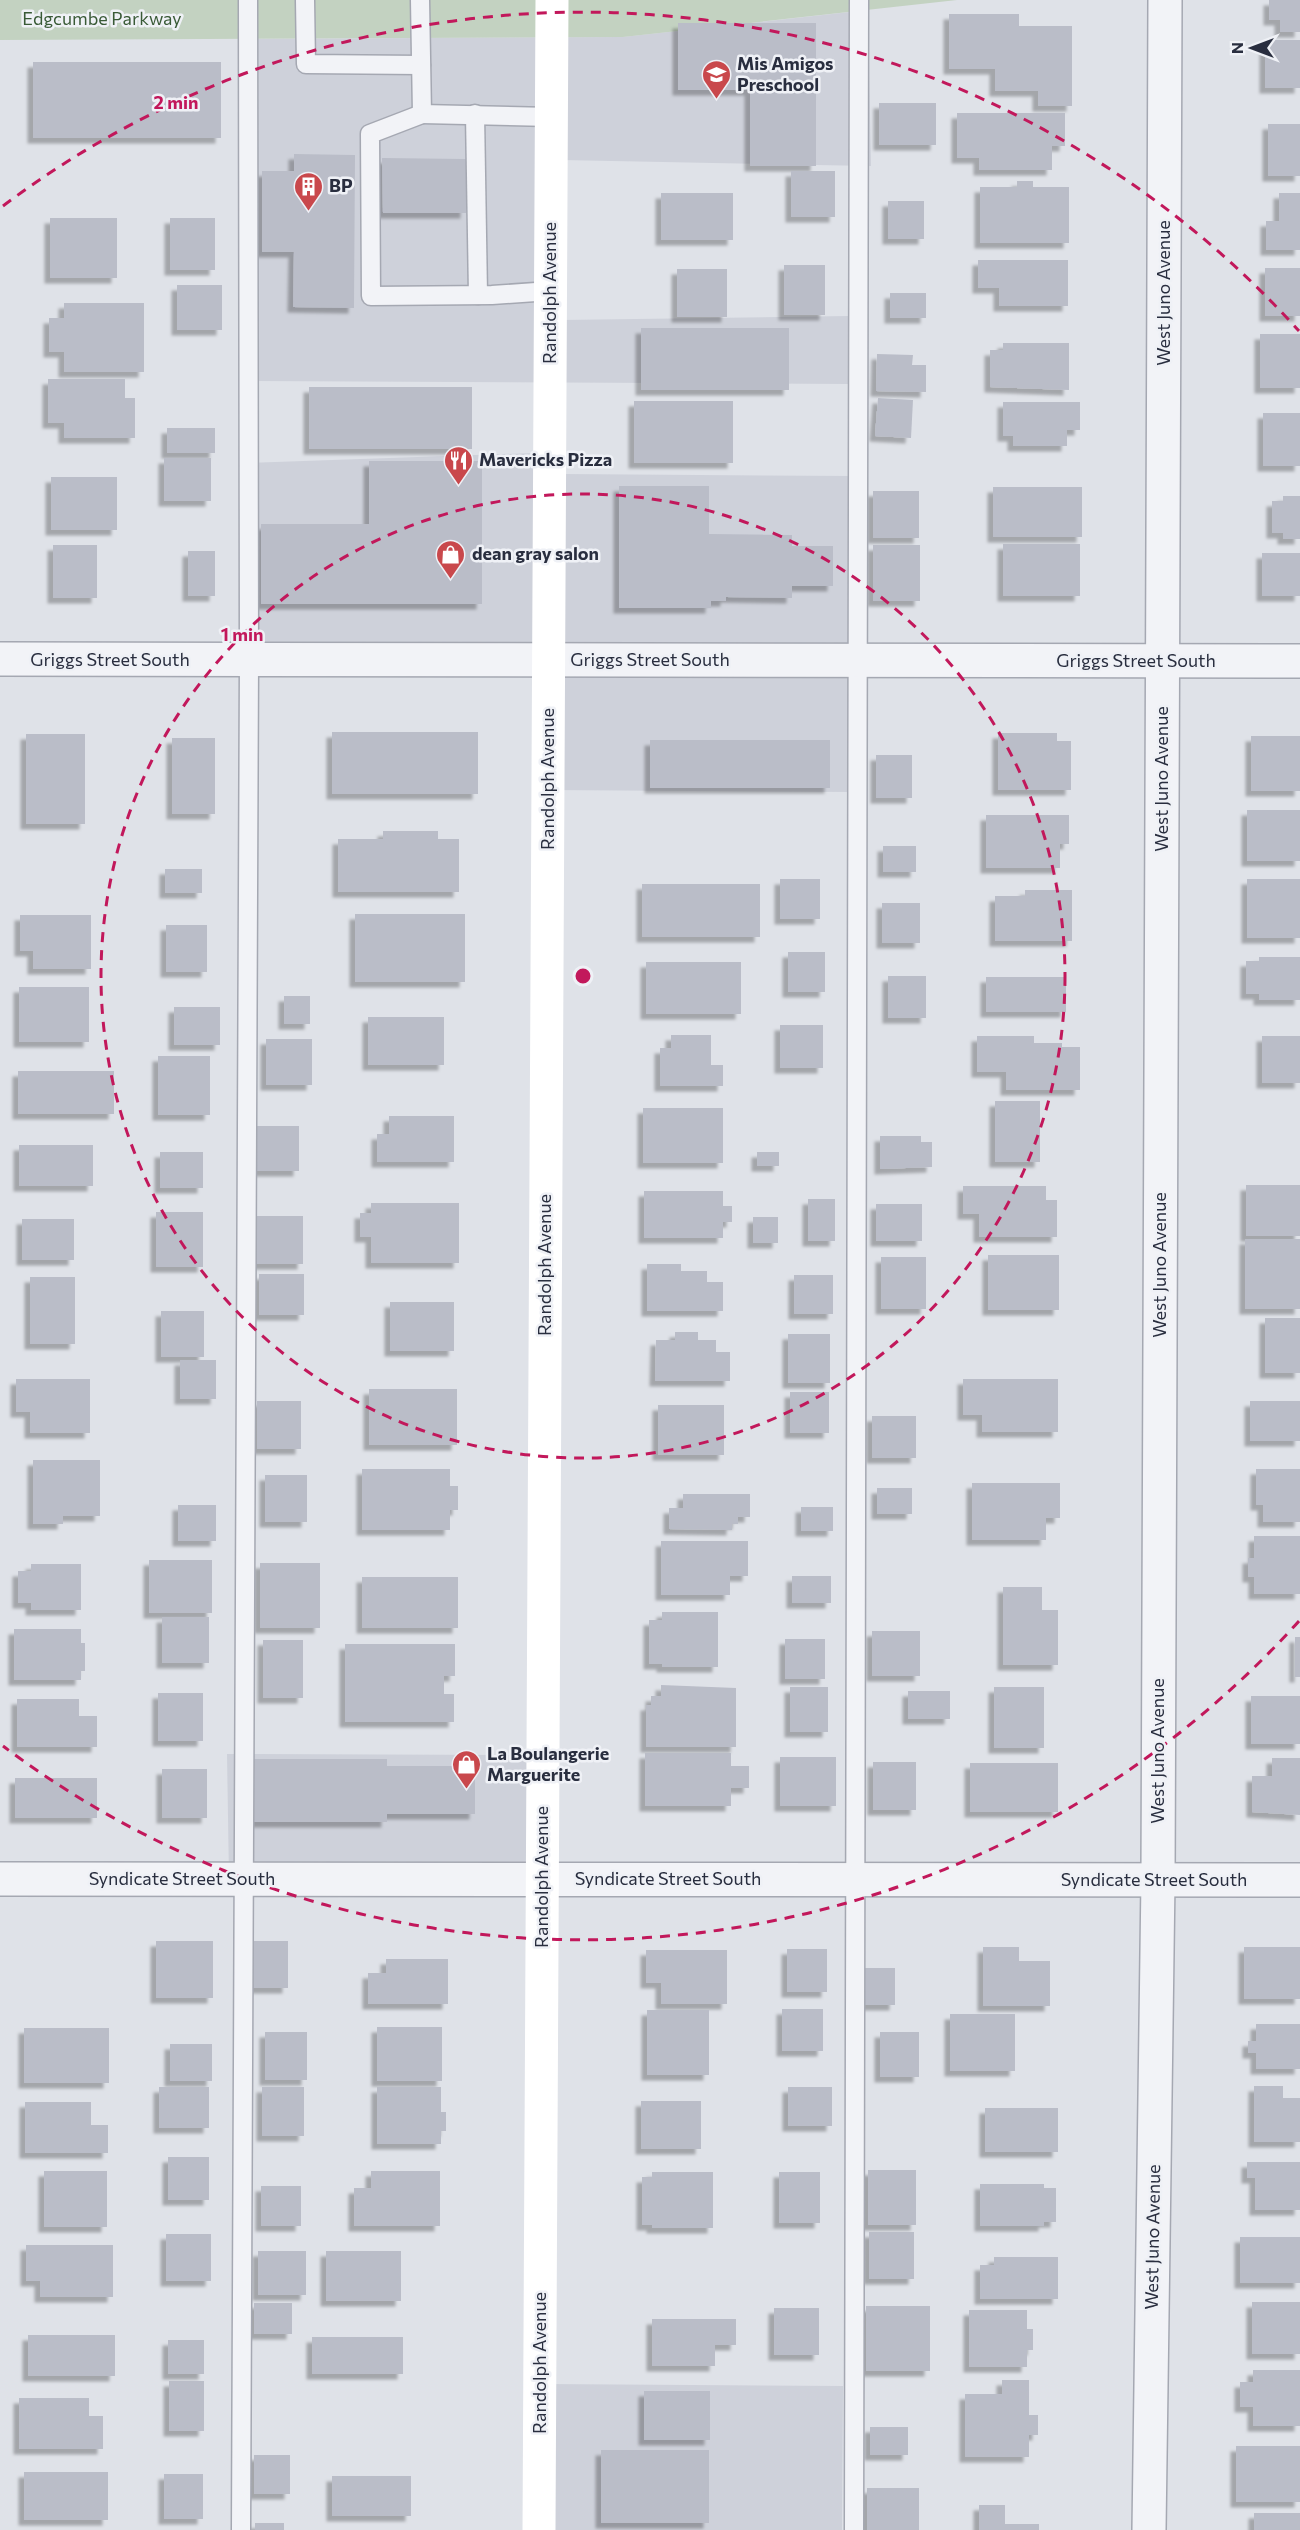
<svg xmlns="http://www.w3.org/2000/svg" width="1300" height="2530" viewBox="0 0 1300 2530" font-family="Commissioner,sans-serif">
  <defs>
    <filter id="shadow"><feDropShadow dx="-5.5" dy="5.5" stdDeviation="1.5" flood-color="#0004"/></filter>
  </defs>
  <rect width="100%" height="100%" fill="#dfe2e8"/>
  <!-- built -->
  <g fill="#ced1da">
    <path d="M868,10L871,166L562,160V320L849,316V384L253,381L252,39L623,37Z"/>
    <path d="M563,452L564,474L852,476V792L549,790L551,660H245V463Z"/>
    <path d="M227,1754L547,1755L551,1884L229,1879Z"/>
    <path d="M543,2384L843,2386L842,2530H546Z"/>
  </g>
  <!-- green -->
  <path fill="#c3d2c1" d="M0,0H957L623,37L0,40Z"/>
  <!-- building -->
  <g fill="#babdc8" filter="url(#shadow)">
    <path d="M1269,0H1300V32H1280V20H1269Z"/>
    <path d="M949,14H1019V26H1072V106H1038V91H995V69H949Z"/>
    <path d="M678,23H816V166H750V90H678Z"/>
    <rect x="1265" y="40" width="35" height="48"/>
    <rect x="33" y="62" width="188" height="76"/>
    <rect x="879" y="103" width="57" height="42"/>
    <path d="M957,113H1065V146H1052V170H979V158H957Z"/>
    <rect x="1268" y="124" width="32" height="52"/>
    <path d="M294,154L355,155L354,308L293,307L294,252H262V171H294Z"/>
    <path d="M382,158L466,159V213H383Z"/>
    <rect x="791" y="171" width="44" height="46"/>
    <path d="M1017,181H1033V187H1069V243H980V187H1017Z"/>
    <rect x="661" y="193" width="72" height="47"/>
    <path d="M1279,193H1300V250H1266V221H1279Z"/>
    <rect x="888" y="201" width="36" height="38"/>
    <rect x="50" y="218" width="67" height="60"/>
    <rect x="170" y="218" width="45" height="52"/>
    <path d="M978,260H1068V306H999V288H978Z"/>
    <rect x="784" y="265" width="41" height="50"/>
    <rect x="1265" y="268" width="35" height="48"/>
    <rect x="677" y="269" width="50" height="48"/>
    <rect x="177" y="285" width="45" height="45"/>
    <rect x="890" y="293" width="36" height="25"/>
    <path d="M64,303H144V372H64V352H49V318H64Z"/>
    <rect x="641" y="328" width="148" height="62"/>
    <rect x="1260" y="334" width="40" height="54"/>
    <path d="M1003,343H1069V390L990,387V350H1003Z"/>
    <path d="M877,354L913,355L912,365H926V392L876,391Z"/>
    <path d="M48,379H125V398H135V438H64V423H48Z"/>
    <rect x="309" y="387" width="163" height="62"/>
    <path d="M878,398L913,400L911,438L875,436Z"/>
    <rect x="634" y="401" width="99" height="62"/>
    <path d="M1003,402H1080V430H1067V446H1013V436H1003Z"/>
    <rect x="1263" y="413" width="37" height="53"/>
    <rect x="167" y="428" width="48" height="25"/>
    <rect x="164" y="458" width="47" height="43"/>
    <path d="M369,461H482V604H261V524H369Z"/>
    <rect x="51" y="477" width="66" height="53"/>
    <path d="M619,486H709V534L792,535V546H833V586H792V598L726,597V601H711V608H619Z"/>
    <rect x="993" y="487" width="89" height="50"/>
    <rect x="873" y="491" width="46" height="47"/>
    <path d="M1283,496H1300V539H1283V533H1272V501H1283Z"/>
    <rect x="1003" y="544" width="77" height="52"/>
    <rect x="53" y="545" width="44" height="53"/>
    <rect x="873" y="545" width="47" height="56"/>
    <rect x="188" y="551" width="27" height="45"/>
    <rect x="1262" y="553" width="38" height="43"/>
    <rect x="332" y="732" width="146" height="62"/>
    <path d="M998,733H1057V741H1071V790H998Z"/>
    <rect x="26" y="734" width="59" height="90"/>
    <rect x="1251" y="736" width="49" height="55"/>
    <rect x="172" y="738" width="43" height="76"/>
    <rect x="650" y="740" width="180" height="48"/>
    <rect x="876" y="755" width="36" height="43"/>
    <rect x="1247" y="810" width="53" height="51"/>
    <path d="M986,815H1069V844H1060V868H986Z"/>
    <path d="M383,831H438V839H459V892H338V839H383Z"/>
    <rect x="883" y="846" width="33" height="26"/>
    <rect x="165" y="869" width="37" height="24"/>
    <rect x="780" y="879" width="40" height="40"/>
    <rect x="1247" y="879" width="53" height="59"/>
    <rect x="642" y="884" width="118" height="53"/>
    <path d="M1025,890H1072V941H995V896H1025Z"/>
    <rect x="882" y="903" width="38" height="40"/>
    <rect x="355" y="914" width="110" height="68"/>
    <path d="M20,915H91V969H33V951H20Z"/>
    <rect x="166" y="925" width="41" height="47"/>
    <rect x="788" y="952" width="37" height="40"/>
    <path d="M1259,957H1300V1000H1259V994H1246V961H1259Z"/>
    <rect x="646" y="962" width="95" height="52"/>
    <rect x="888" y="976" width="38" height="42"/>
    <rect x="986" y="977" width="80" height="35"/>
    <rect x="19" y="987" width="70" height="55"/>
    <rect x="284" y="996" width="26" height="28"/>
    <rect x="174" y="1007" width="46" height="38"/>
    <rect x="368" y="1017" width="76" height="48"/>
    <rect x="780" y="1025" width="43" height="43"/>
    <path d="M671,1035H711V1065H723V1086H660V1048H671Z"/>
    <path d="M977,1036H1034V1043H1062V1047H1080V1090H1006V1072H977Z"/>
    <rect x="1262" y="1036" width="38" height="47"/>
    <rect x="266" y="1039" width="46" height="46"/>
    <rect x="158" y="1056" width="52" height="59"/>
    <rect x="18" y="1071" width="96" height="43"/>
    <rect x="995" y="1101" width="45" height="61"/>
    <rect x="643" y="1108" width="80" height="55"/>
    <path d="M389,1116H454V1162H377V1134H389Z"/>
    <rect x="254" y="1126" width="45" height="45"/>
    <path d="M880,1136H921V1142H932V1167L880,1169Z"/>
    <rect x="19" y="1145" width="74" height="41"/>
    <rect x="160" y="1152" width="43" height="36"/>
    <rect x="757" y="1152" width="22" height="14"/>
    <rect x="1246" y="1185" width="54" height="51"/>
    <path d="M963,1186H1046V1200H1057V1237H979V1214H963Z"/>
    <path d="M644,1191H723V1206H732V1222H723V1238H644Z"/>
    <rect x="808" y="1199" width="27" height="42"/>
    <path d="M371,1203H459V1263H371V1237H360V1213H371Z"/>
    <rect x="876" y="1204" width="46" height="37"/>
    <rect x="156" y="1212" width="47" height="55"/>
    <rect x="255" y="1216" width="48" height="48"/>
    <rect x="753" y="1217" width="25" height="26"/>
    <rect x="22" y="1219" width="52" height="41"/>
    <rect x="1245" y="1239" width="55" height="70"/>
    <rect x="988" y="1255" width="71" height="55"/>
    <rect x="881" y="1257" width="45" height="52"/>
    <path d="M647,1264H681V1271H707V1282H723V1311H647Z"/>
    <rect x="259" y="1274" width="45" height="41"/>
    <rect x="794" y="1275" width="39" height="39"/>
    <rect x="30" y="1277" width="45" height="67"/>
    <rect x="390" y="1302" width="64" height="49"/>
    <rect x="161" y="1311" width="43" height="46"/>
    <rect x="1265" y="1318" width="35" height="55"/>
    <path d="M675,1332H698V1340H716V1352H730V1381H655L656,1340H675Z"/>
    <rect x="788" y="1334" width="42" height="49"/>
    <rect x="180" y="1360" width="36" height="39"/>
    <path d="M16,1379H90V1433H30V1412H16Z"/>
    <path d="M963,1379H1058V1432H982V1415H963Z"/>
    <rect x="369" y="1389" width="88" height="56"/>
    <rect x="790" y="1392" width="39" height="41"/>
    <rect x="257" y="1401" width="44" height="48"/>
    <rect x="1250" y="1401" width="50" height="40"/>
    <rect x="658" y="1405" width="66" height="50"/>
    <rect x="872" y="1416" width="44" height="42"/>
    <path d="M33,1460H100V1516H63V1524H33Z"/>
    <path d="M362,1469H450V1486H458V1510H450V1530H362Z"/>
    <path d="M1256,1469H1300V1522H1263V1505H1256Z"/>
    <rect x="265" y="1475" width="42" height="47"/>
    <path d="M972,1483H1060V1518H1046V1540H972Z"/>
    <rect x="877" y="1488" width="35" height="26"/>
    <path d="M683,1494H750V1517H738V1524H732V1530L669,1529V1508H683Z"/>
    <rect x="178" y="1505" width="38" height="36"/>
    <rect x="801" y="1507" width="32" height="24"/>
    <path d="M1254,1536H1300V1594H1254V1577H1248V1558H1254Z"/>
    <path d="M661,1541H748V1576H730V1595H661Z"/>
    <rect x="149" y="1560" width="63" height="53"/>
    <rect x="260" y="1563" width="60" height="65"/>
    <path d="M31,1564H81V1610H31V1603H18V1571H31Z"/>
    <rect x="792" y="1576" width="39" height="27"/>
    <rect x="362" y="1577" width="96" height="51"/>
    <path d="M1003,1587H1042V1610H1058V1665H1003Z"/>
    <path d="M662,1612H718V1667H662V1664H649V1620H662Z"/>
    <rect x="162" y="1617" width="47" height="46"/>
    <path d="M14,1629H81V1643H85V1671H81V1680H14Z"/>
    <rect x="872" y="1631" width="48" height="45"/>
    <rect x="1295" y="1637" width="5" height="40"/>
    <rect x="785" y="1639" width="40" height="40"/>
    <rect x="263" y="1640" width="40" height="58"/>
    <path d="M345,1644H455V1676H444V1694H454V1722H345Z"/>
    <path d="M661,1685L736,1688V1747H646V1705H651V1696H661Z"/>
    <rect x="790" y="1687" width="38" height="45"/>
    <rect x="994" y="1687" width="50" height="61"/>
    <rect x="908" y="1691" width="42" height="28"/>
    <rect x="158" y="1693" width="45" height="48"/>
    <rect x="1251" y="1696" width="49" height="48"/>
    <path d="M17,1699H79V1716H97V1747H17Z"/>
    <path d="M645,1753H731V1766H749V1788H731V1806H645Z"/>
    <rect x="780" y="1757" width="56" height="49"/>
    <path d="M1272,1758H1300V1815L1252,1812V1776H1272Z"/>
    <path d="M254,1759H387V1766H475V1814H387V1822H254Z"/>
    <rect x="873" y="1762" width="43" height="48"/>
    <rect x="970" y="1763" width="88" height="49"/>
    <rect x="162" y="1769" width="45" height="49"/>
    <rect x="15" y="1778" width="82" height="40"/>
    <rect x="156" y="1941" width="57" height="57"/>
    <rect x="253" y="1941" width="35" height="47"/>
    <path d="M983,1947H1019V1961H1050V2006H983Z"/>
    <rect x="1244" y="1947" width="56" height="52"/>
    <rect x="787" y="1949" width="40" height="43"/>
    <path d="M646,1950H727V2004H661V1983H646Z"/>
    <path d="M386,1959H448V2004H368V1973H386Z"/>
    <rect x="865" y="1968" width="30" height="37"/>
    <rect x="782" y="2009" width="41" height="42"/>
    <rect x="647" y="2010" width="62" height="65"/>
    <rect x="950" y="2014" width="65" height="57"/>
    <path d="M1256,2024H1300V2069H1256V2053H1248V2041H1256Z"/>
    <rect x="377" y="2027" width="65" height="54"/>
    <rect x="24" y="2028" width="85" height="55"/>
    <rect x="265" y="2032" width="42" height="48"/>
    <rect x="880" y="2032" width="39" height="45"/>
    <rect x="170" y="2044" width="42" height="37"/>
    <path d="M1254,2086H1283V2098H1300V2142H1254Z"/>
    <rect x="159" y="2087" width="50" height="41"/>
    <rect x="262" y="2087" width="42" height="49"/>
    <path d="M377,2087H441V2112H446V2131H441V2144H377Z"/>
    <rect x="788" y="2087" width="44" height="39"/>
    <rect x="641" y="2101" width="60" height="48"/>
    <path d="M25,2102H91V2125H108V2153H25Z"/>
    <rect x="985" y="2108" width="73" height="44"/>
    <rect x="168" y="2157" width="41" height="43"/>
    <path d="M1247,2162H1300V2210H1255V2178H1247Z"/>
    <rect x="868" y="2170" width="48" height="55"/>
    <rect x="44" y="2171" width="63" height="56"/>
    <path d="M371,2171H440V2226H354V2188H371Z"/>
    <path d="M652,2172H713V2228H652V2225H642V2177H652Z"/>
    <rect x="779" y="2172" width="41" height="51"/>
    <path d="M980,2184H1044V2188H1056V2222H1044V2226H980Z"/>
    <rect x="261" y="2186" width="40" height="40"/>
    <rect x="869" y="2232" width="45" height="47"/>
    <rect x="166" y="2234" width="45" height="47"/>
    <rect x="1240" y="2237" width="60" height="46"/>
    <path d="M26,2245H113V2297H40V2281H26Z"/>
    <rect x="258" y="2251" width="48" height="44"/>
    <rect x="326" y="2251" width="75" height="50"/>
    <path d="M994,2257H1058V2299H980V2265H994Z"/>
    <rect x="1252" y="2302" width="48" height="52"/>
    <rect x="254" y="2303" width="38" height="31"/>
    <rect x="866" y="2306" width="64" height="65"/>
    <rect x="774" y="2308" width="45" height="47"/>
    <path d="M969,2310H1027V2329H1033V2350H1027V2367H969Z"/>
    <path d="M652,2319H736V2345H715V2366H652Z"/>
    <rect x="28" y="2335" width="87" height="41"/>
    <rect x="312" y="2337" width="91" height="37"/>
    <rect x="168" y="2340" width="36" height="34"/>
    <path d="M1253,2370H1300V2426H1253V2407H1240V2382H1253Z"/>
    <path d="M1002,2380H1029V2415H1038V2435H1029V2457H965V2394H1002Z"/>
    <rect x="169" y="2381" width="35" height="50"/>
    <rect x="644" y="2391" width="66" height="49"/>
    <path d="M19,2398H89V2416H103V2449H19Z"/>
    <rect x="870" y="2427" width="38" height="28"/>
    <rect x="1236" y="2446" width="64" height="56"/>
    <rect x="601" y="2450" width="108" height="73"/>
    <rect x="254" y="2455" width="36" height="39"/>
    <rect x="24" y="2472" width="84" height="48"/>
    <rect x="164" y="2474" width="39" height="45"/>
    <rect x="332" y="2476" width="79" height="40"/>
    <rect x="867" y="2488" width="52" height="42"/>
    <path d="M979,2505H1005V2524H1039V2530H979Z"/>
    <rect x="1254" y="2513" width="46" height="17"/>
    <rect x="255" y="2523" width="29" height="7"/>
  </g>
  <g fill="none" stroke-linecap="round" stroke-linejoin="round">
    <defs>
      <g id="lane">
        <path d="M305,0L306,64L421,65"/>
        <path d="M420,0L422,114L551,117"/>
        <path d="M422,114L370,134L371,296L492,295L550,291"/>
        <path d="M475,114L478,295"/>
        <path d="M241,2530L249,660L248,0"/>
        <path d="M854,2530L859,0"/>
      </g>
      <g id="street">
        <path d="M0,659L1300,661"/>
        <path d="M0,1879L1300,1880"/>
        <path d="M1149,2530L1158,1880L1165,0"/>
      </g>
    </defs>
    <!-- lane casing -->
    <use href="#lane" stroke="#a5a8b2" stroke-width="21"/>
    <!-- street casing -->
    <use href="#street" stroke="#a5a8b2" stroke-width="36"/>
    <!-- lane -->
    <use href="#lane" stroke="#f2f3f7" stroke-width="18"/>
    <!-- street -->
    <use href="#street" stroke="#f2f3f7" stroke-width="33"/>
    <!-- secondary -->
    <path stroke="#fff" stroke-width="33" d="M539,2530L552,0"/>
  </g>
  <!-- distance rings -->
  <g fill="none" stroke="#c2185b" stroke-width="3" stroke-dasharray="10 8">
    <circle cx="583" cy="976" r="482"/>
    <path d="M1299 1621A964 964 0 0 1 3 1746M3 206A964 964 0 0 1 1299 331"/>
  </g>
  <!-- icons -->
  <defs>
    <symbol id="school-pin" viewBox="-11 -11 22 30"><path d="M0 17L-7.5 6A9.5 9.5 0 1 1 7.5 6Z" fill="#c9484c" stroke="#eff1f6"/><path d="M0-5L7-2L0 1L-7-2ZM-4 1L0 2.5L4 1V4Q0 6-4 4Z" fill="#fff"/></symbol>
    <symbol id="building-pin" viewBox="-11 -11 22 30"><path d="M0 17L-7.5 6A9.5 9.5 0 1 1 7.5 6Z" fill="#c9484c" stroke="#eff1f6"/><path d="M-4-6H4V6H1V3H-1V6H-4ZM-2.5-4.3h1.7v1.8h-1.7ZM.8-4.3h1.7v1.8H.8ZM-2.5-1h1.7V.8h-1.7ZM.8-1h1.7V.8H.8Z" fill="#fff"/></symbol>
    <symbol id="restaurant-pin" viewBox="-11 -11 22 30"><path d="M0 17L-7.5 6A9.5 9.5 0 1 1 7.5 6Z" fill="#c9484c" stroke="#eff1f6"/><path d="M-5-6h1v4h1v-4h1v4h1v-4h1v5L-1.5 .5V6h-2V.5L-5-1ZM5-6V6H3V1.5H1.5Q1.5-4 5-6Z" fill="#fff"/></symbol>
    <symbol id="shop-pin" viewBox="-11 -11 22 30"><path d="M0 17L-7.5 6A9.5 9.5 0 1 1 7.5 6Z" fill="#c9484c" stroke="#eff1f6"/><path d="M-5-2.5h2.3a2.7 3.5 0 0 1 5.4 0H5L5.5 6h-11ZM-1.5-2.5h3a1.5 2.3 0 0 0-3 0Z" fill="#fff"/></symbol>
  </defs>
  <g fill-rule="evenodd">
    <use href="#school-pin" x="700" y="58" width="33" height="45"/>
    <use href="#building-pin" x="292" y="170" width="33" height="45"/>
    <use href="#restaurant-pin" x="442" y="444" width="33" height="45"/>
    <use href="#shop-pin" x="434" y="538" width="33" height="45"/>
    <use href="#shop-pin" x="450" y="1748" width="33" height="45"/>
  </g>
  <g text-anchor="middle" stroke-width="5" stroke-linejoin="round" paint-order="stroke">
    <!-- park labels -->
    <g font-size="18" fill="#395a36" stroke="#eff1f6">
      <text x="102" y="25">Edgcumbe Parkway</text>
    </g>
    <!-- poi labels -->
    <g font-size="18" font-weight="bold" fill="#292e3f" stroke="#eff1f6" text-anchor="start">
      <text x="737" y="70">Mis Amigos<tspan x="737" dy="21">Preschool</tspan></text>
      <text x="329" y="192">BP</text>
      <text x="479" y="466">Mavericks Pizza</text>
      <text x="472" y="560">dean gray salon</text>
      <text x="487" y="1760">La Boulangerie<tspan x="487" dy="21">Marguerite</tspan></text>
    </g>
    <!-- street labels -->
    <g font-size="18" fill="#292e3f" stroke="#eff1f6">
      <text transform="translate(550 293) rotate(-90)" y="6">Randolph Avenue</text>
      <text transform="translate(1164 293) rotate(-90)" y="6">West Juno Avenue</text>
      <text x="110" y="666">Griggs Street South</text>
      <text x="650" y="666">Griggs Street South</text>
      <text x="1136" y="667">Griggs Street South</text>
      <text transform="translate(548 779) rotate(-90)" y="6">Randolph Avenue</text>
      <text transform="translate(1162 779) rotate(-90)" y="6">West Juno Avenue</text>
      <text transform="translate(545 1265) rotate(-90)" y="6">Randolph Avenue</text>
      <text transform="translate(1160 1265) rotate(-90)" y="6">West Juno Avenue</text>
      <text transform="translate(1158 1751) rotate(-90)" y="6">West Juno Avenue</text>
      <text transform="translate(542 1877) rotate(-90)" y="6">Randolph Avenue</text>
      <text x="182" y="1885">Syndicate Street South</text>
      <text x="668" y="1885">Syndicate Street South</text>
      <text x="1154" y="1886">Syndicate Street South</text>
      <text transform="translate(1153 2237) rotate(-89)" y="6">West Juno Avenue</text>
      <text transform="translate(540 2363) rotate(-90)" y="6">Randolph Avenue</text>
    </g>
  </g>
  <circle cx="583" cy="976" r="9" fill="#c2185b" stroke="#eff1f6" stroke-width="3"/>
  <g font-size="18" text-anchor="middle" font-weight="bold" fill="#c2185b" stroke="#eff1f6" stroke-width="5" stroke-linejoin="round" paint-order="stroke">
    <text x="176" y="109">2 min</text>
    <text x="242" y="641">1 min</text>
  </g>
  <!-- north arrow -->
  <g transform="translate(1252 48) rotate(270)" stroke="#eff1f6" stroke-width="4.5" paint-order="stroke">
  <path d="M0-4.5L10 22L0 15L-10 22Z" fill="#292e3f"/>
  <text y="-9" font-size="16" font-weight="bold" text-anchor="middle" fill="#292e3f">N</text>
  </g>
</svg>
